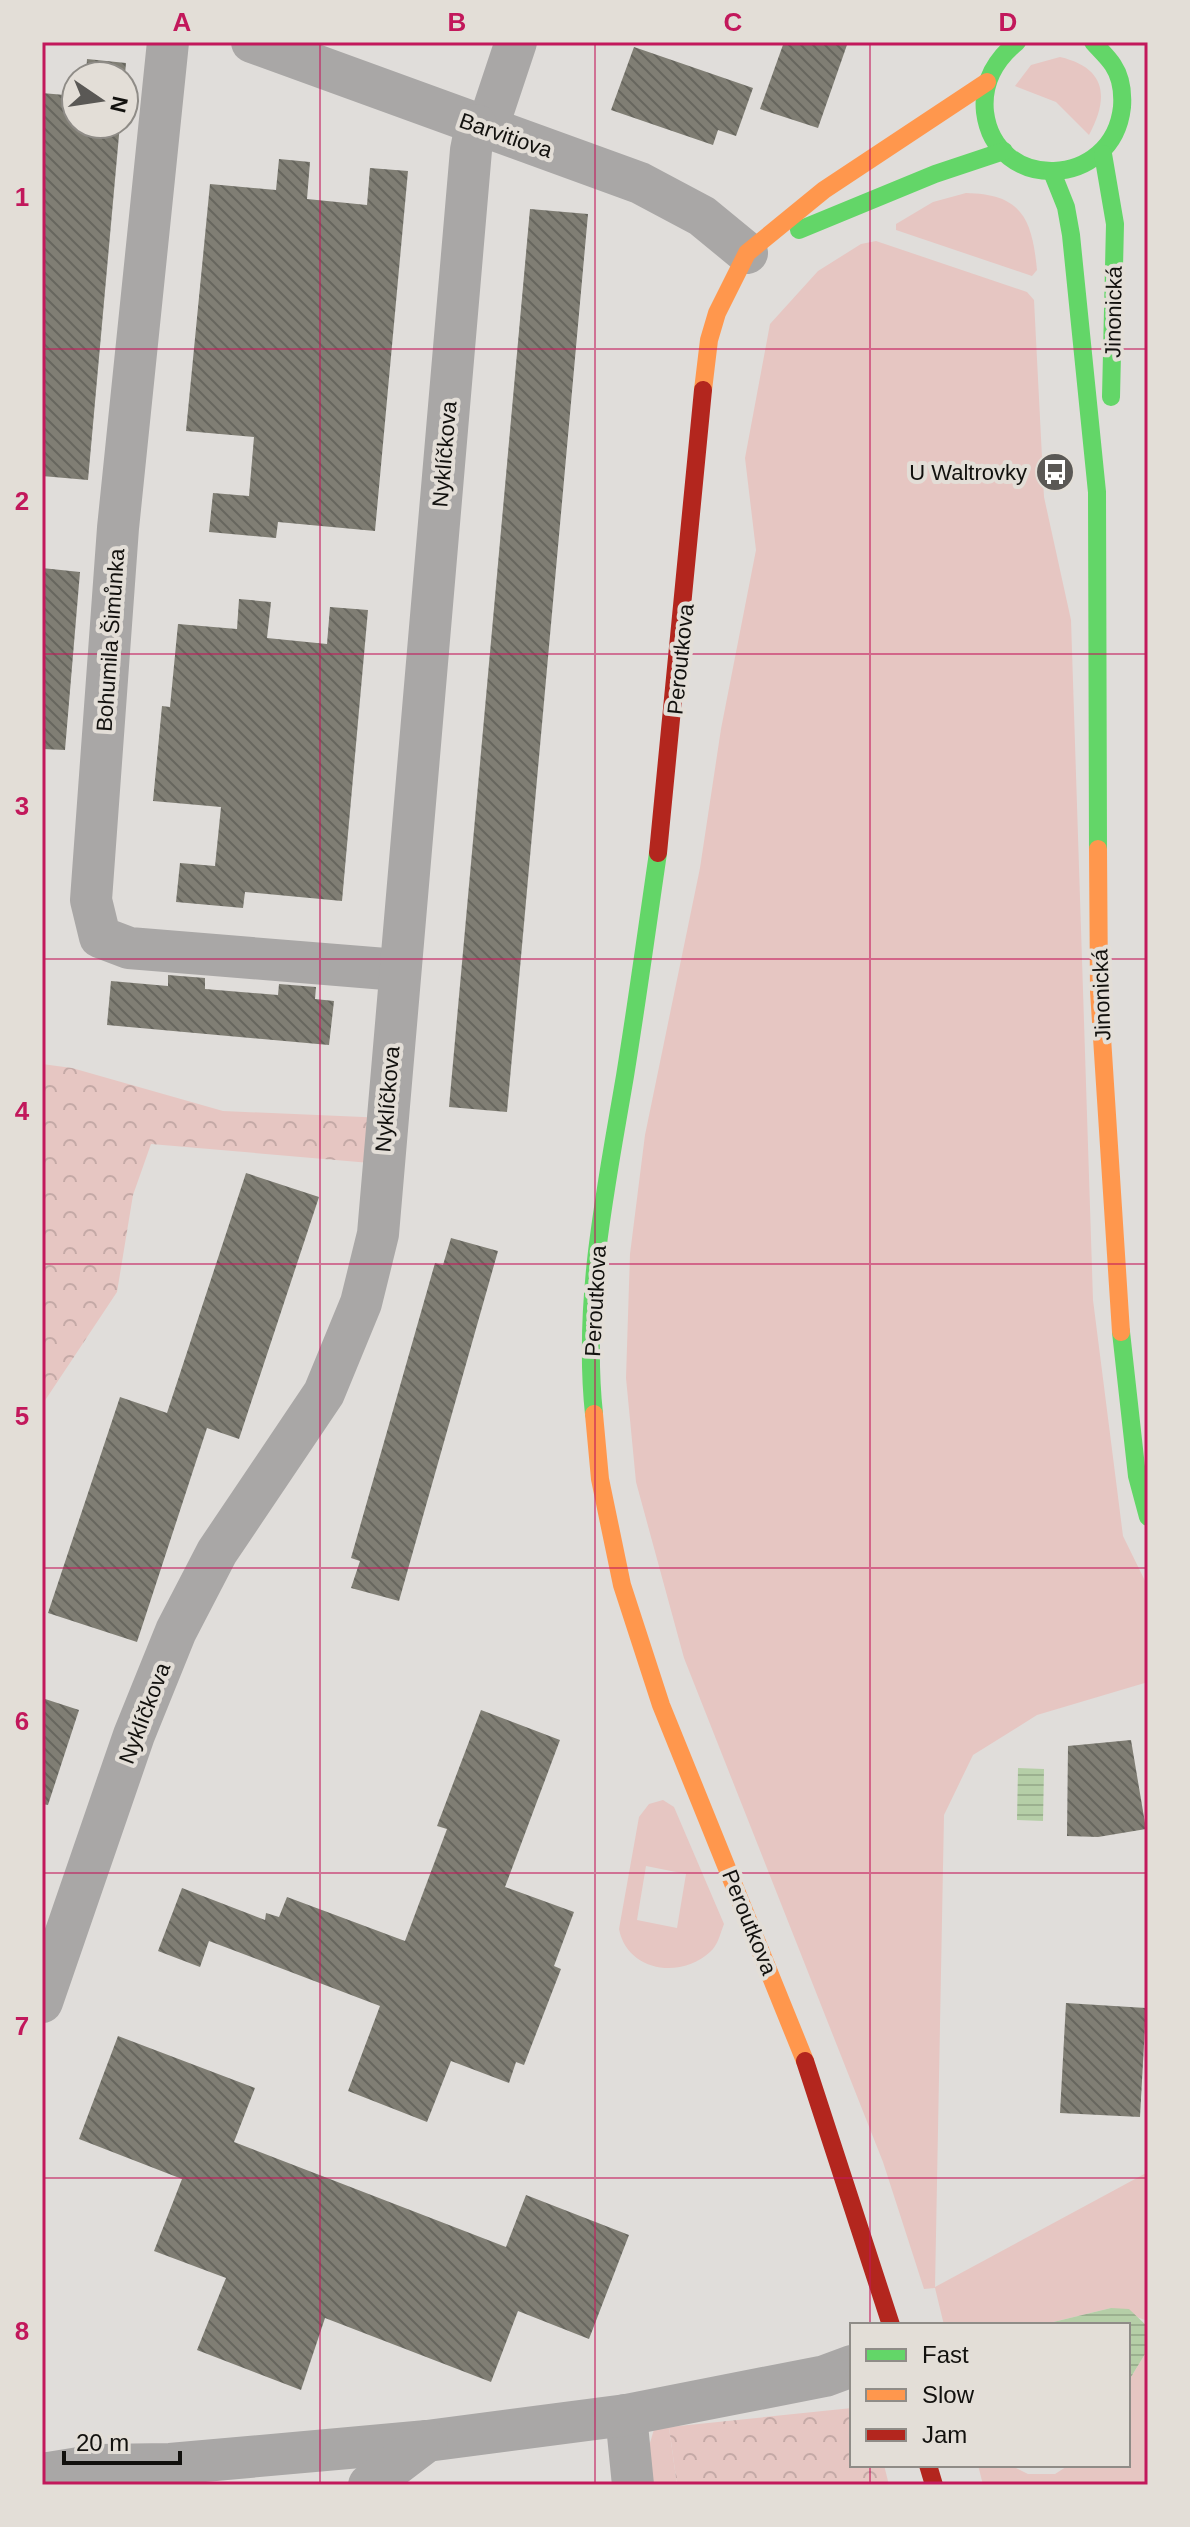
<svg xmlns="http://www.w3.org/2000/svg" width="1190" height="2527" viewBox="0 0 1190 2527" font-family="Helvetica,sans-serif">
  <defs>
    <pattern id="park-crowns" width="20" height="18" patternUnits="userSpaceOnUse" patternTransform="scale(2)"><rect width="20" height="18" fill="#e6c6c2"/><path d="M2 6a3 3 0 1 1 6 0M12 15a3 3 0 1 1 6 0" fill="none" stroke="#c4a9a6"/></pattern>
    <pattern id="water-rules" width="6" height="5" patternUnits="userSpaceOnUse" patternTransform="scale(2)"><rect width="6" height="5" fill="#b5cea7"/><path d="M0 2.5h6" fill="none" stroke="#9bb08f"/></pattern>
    <pattern id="building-back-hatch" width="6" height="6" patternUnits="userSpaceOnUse" patternTransform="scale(2)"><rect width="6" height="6" fill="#807e74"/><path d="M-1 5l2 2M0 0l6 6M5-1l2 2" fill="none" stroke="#67665e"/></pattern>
  </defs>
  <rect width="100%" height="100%" fill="#e0ddda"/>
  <!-- grass -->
  <g fill="#e6c6c2" fill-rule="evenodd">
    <path d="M1060,57C1107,68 1109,98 1089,135L1056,102L1015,86L1031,65Z"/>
    <path d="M966,193C1022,194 1032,219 1037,270L1032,276L896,230V224L933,202Z"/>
    <path d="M876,241L1027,292L1034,300L1044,497L1071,620L1093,1300L1123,1536L1148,1587V1682L1037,1715L973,1755L944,1815L935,2287L1148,2172V2327L1145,2320L1111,2308L1041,2325H944L935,2288L924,2289L883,2162L684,1658L636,1482L626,1378L630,1254L645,1135L700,868L721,729L756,550L745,458L770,324L818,271L861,244Z"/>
    <path d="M663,1800L674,1807L724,1924C720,1934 718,1945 710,1952C680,1980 627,1971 619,1929L639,1817L649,1804ZM646,1866L686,1874L677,1928L637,1920Z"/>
    <path d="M1148,2349V2485H983L978,2465H1010L1028,2474H1055L1069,2465H1128V2382Z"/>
    <path d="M655,2426L669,2427L677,2485H650L647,2453Z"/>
  </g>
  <!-- park -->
  <g fill="url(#park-crowns)">
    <path d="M42,1064L72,1068L223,1111L386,1118L382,1164L151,1144L133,1195L117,1292L42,1405Z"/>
    <path d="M852,2408V2465H884L889,2485H677L669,2427Z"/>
  </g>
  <!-- water -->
  <g fill="url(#water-rules)">
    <path d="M1018,1768L1044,1769L1043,1821L1017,1820Z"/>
    <path d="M1111,2308L1129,2309L1148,2327V2349L1128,2382V2325H1041Z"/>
  </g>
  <!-- building -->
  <g fill="url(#building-back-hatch)">
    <path d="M784,42H848L818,128L760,109Z"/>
    <path d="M634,47L753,88L736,136L718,130L713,145L611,110Z"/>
    <path d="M87,59L126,63L124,86V76H86Z"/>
    <path d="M42,93L76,96V124H120L88,480L42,476Z"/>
    <path d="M279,159L310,162L307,199L367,205L370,168L408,171L375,531L278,522L276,538L209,532L213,493L249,496L254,437L186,431L210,184L276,190Z"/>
    <path d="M530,209L588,214L507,1112L449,1107Z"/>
    <path d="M42,568L80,572L65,750L42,749Z"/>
    <path d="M239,599L271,602L267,638L327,644L330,607L368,610L342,901L245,892L243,908L176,902L180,863L215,866L221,807L153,801L162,706L170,707L178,624L237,629Z"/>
    <path d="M168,975L205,978V989L278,995L279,984L316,987L315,999L334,1001L329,1045L107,1025L111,981L168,986Z"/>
    <path d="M246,1173L319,1197L239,1439L207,1428L137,1642L48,1613L120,1397L167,1413Z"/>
    <path d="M451,1238L498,1251L399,1601L351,1588L360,1561L351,1558L435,1263L443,1265Z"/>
    <path d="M42,1698L79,1710L48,1805L42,1804Z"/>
    <path d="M481,1710L560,1740L505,1887L574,1912L554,1966L561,1969L524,2065L516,2062L509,2083L451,2061L427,2122L348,2091L380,2006L209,1941L200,1967L158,1951L182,1888L265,1920L266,1913L279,1917L287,1897L405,1941L447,1829L437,1826Z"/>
    <path d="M1131,1740L1146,1829L1098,1837L1067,1836L1068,1746Z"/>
    <path d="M1066,2003L1146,2008L1140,2117L1060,2113Z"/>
    <path d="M118,2036L255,2088L234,2142L506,2247L526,2195L629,2235L589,2339L518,2311L491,2382L325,2318L301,2390L197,2350L226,2278L154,2251L182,2179L79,2139Z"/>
  </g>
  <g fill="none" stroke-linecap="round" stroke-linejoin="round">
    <!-- street -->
    <g stroke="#a9a7a6" stroke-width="42">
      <path d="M168,42L118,528L91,900L100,937L129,948L398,970"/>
      <path d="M252,42L640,183L702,216L747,253"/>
      <path d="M487,129L516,42"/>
      <path d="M42,2002L134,1735L176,1631L217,1552L324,1393L361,1303L378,1234L471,150L476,125"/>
      <path d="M626,2415L633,2485"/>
      <path d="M42,2474L98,2465L170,2464L427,2441L626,2415L825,2376L852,2366"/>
      <path d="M369,2485L427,2441"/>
    </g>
    <!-- fast -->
    <g stroke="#63d668" stroke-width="18">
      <path d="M1017,42C995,60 982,83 985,112C995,193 1113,190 1122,107C1123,93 1121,77 1113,65C1108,57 1100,50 1093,42"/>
      <path d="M1103,154L1115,224L1111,397"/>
      <path d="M1052,172L1066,207L1071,235L1097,492L1098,849"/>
      <path d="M799,230L935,174L1004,151"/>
      <path d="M1121,1332L1137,1476L1148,1517"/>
      <path d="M594,1414C582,1300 606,1188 625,1076C637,1002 647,928 658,853"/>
    </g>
    <!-- slow -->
    <g stroke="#ff974d" stroke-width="18">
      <path d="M703,390L709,340L717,313L747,253L824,190L987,82"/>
      <path d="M1098,849L1099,991L1121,1332"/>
      <path d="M594,1414L600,1479L622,1585L661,1705L805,2061"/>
    </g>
    <!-- jam -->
    <g stroke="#b3261e" stroke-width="18">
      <path d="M658,853L703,390"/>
      <path d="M805,2061L891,2325"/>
      <path d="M928,2465L934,2485"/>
    </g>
  </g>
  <!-- grid -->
  <path fill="none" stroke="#c2185b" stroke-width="2" stroke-opacity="0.55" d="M320,42V2485M595,42V2485M870,42V2325M42,349H1148M42,654H1148M42,959H1148M42,1264H1148M42,1568H1148M42,1873H1148M42,2178H1148M870,2465V2485"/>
  <!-- icons -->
  <defs>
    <symbol id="bus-disc" viewBox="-11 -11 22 22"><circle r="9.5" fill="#5a5855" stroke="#e3ded7"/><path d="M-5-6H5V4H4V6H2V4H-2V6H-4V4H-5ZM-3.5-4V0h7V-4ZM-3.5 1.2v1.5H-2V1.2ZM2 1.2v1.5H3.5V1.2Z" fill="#fff"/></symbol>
  </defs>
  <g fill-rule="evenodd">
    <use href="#bus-disc" x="1033" y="450" width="44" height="44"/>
  </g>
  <g text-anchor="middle" stroke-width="8" stroke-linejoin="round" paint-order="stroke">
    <!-- street labels -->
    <g font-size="22" fill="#12110e" stroke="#e3ded7">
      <text transform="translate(506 135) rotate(19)" y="8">Barvitiova</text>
      <text transform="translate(1113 312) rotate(-89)" y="8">Jinonická</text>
      <text transform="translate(444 454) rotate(-85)" y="8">Nyklíčkova</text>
      <text transform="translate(110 640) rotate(-86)" y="8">Bohumila Šimůnka</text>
      <text transform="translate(680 659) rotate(-84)" y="8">Peroutkova</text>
      <text transform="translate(1101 995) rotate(-92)" y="8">Jinonická</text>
      <text transform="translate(387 1099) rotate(-85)" y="8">Nyklíčkova</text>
      <text transform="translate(595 1301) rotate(-87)" y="8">Peroutkova</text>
      <text transform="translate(144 1713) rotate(-69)" y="8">Nyklíčkova</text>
      <text transform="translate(750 1922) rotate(68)" y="8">Peroutkova</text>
    </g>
    <!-- poi labels -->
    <g font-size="22" fill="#12110e" stroke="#e3ded7" text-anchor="end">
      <text x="1027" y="480">U Waltrovky</text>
    </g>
  </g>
  <!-- border -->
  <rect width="1190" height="2527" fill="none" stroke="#e3ded7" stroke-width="88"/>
  <!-- legend -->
  <rect x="850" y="2323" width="280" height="144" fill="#e3ded7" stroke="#8f8c87" stroke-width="2"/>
  <rect x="866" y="2349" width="40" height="12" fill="#63d668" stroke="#8f8c87" stroke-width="2"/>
  <text x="922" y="2363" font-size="24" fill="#12110e">Fast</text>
  <rect x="866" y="2389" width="40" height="12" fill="#ff974d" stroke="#8f8c87" stroke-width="2"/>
  <text x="922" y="2403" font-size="24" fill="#12110e">Slow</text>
  <rect x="866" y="2429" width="40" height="12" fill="#b3261e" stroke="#8f8c87" stroke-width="2"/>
  <text x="922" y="2443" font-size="24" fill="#12110e">Jam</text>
  <!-- north arrow -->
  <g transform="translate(100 100) rotate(103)"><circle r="38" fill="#e3ded7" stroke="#8f8c87" stroke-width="2"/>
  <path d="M0-6L14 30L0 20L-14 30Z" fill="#5a5855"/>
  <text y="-12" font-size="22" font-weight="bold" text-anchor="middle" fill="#12110e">N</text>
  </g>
  <!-- scale -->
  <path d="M64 2451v12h116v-12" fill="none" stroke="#12110e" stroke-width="4"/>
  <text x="76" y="2451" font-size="24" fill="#12110e" stroke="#e3ded7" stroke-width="6" paint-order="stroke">20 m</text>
  <rect x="44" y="44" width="1102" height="2439" fill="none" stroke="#c2185b" stroke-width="3"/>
  <g font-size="26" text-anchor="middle" font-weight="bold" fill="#c2185b">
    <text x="182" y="31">A</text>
    <text x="457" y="31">B</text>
    <text x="733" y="31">C</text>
    <text x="1008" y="31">D</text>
    <text x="22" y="206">1</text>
    <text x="22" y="510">2</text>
    <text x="22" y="815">3</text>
    <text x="22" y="1120">4</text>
    <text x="22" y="1425">5</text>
    <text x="22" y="1730">6</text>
    <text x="22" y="2035">7</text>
    <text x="22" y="2340">8</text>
  </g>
</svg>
